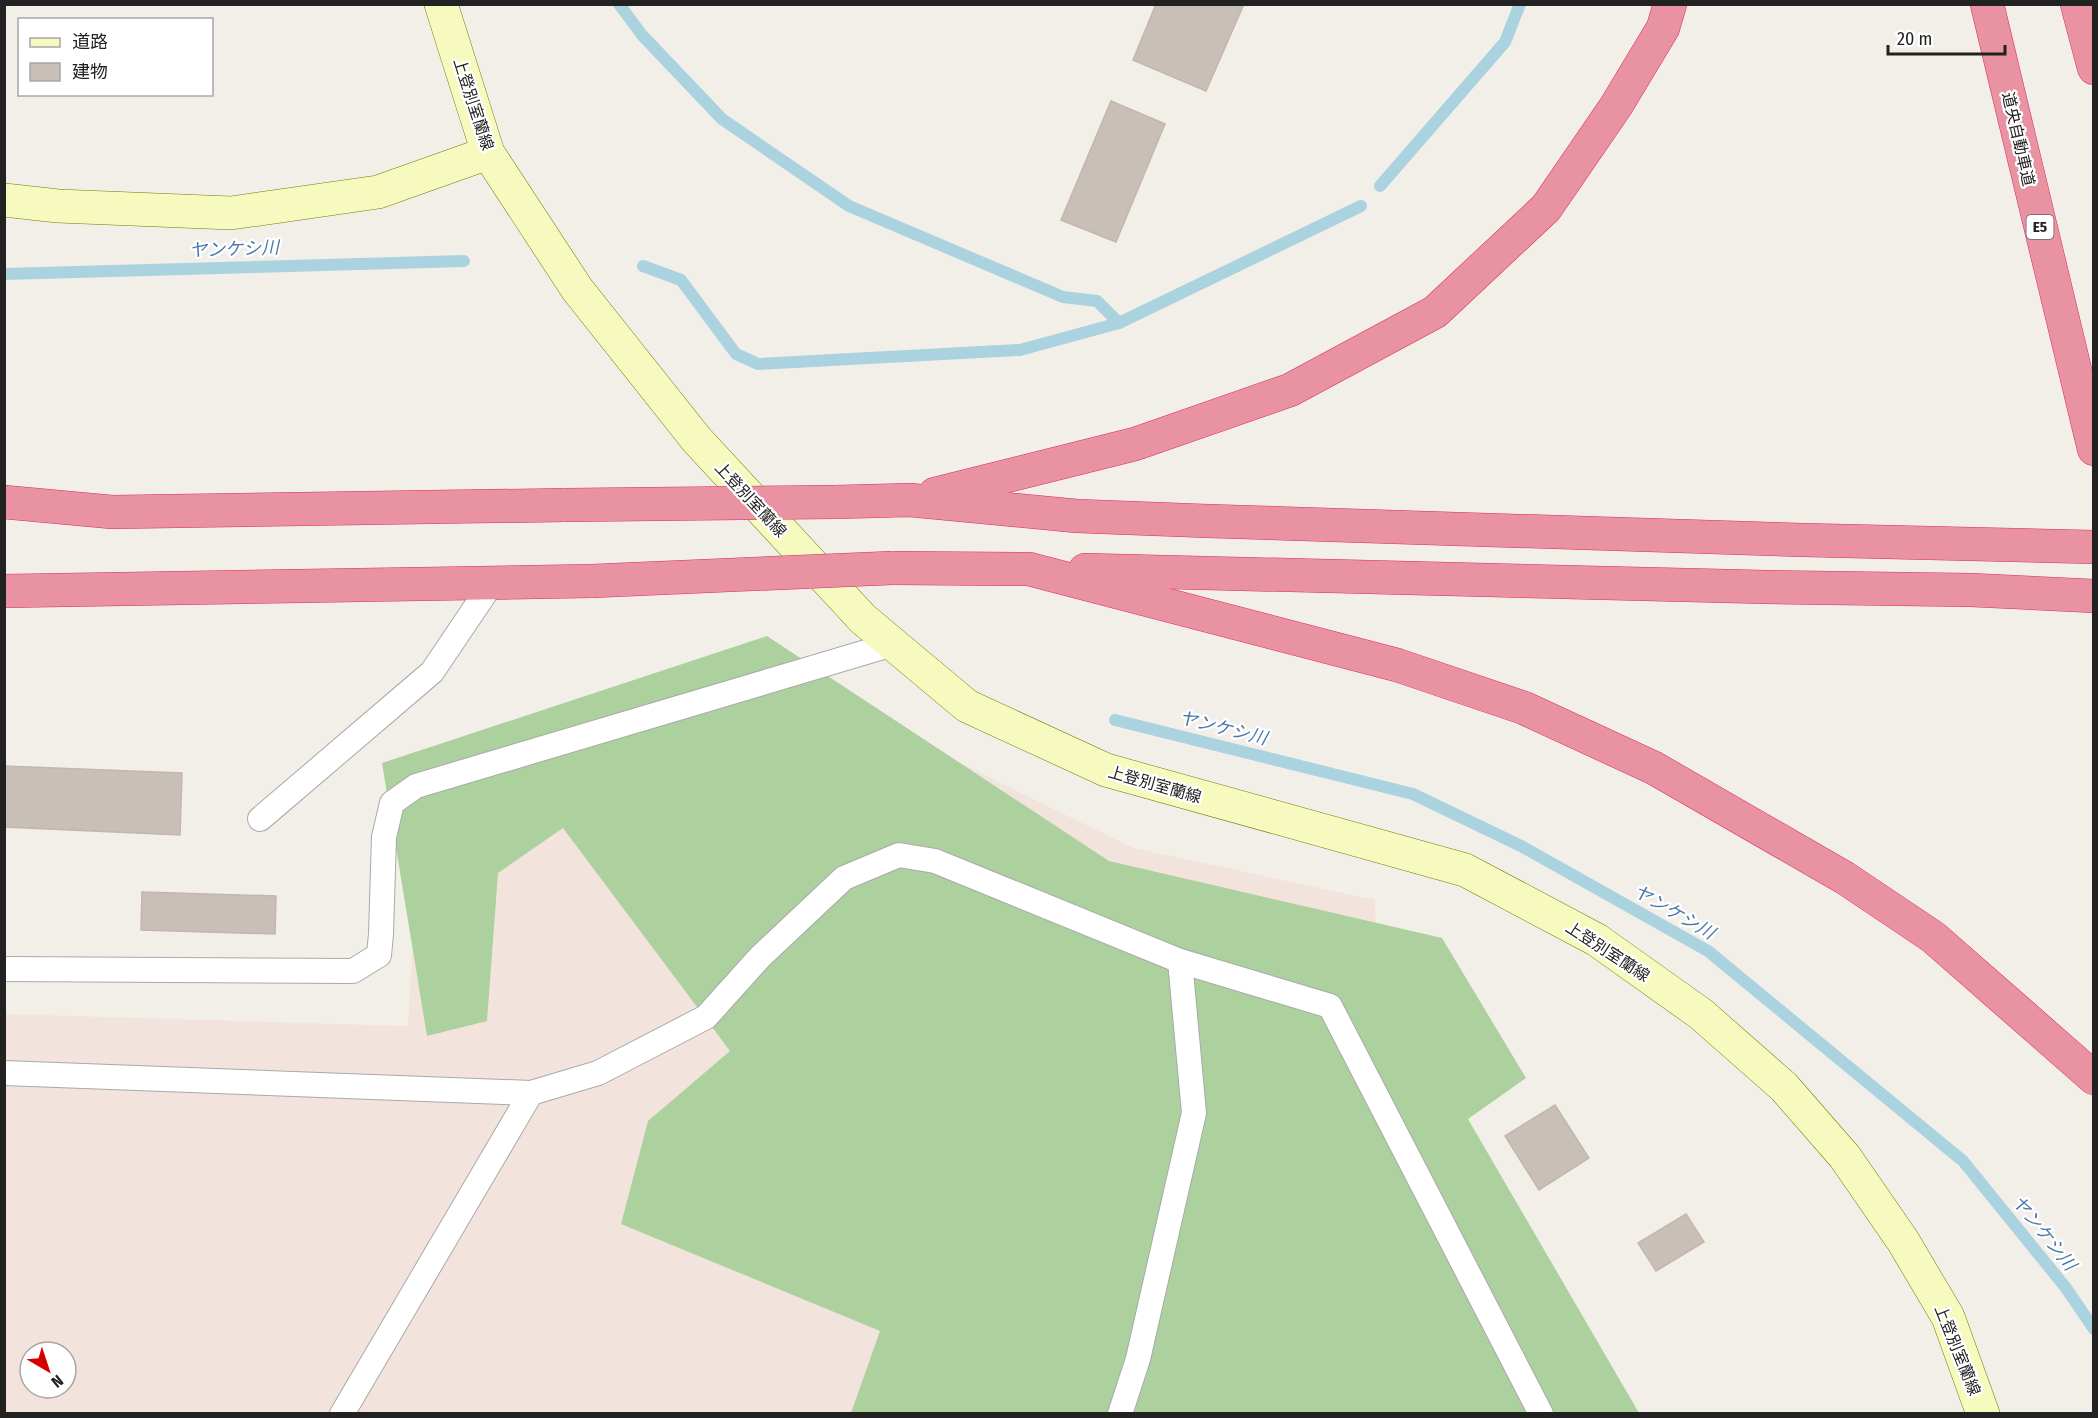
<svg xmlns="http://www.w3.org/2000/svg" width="2098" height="1418" viewBox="0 0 2098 1418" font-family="'Fira Sans Condensed','Noto Sans JP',sans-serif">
  <rect width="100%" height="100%" fill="#f2efe9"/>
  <!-- military -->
  <path fill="#f3e3dd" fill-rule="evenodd" d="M869,718L1133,848L1375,900L1378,998L1612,1414H5V1014L408,1026L420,814ZM30,1352H66V1388H30Z"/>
  <!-- forest -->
  <path fill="#add19e" d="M767,636L1109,861L1442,938L1526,1078L1468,1119L1639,1413H851L880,1331L621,1224L648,1121L730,1051L563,828L498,873L487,1021L427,1036L382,763Z"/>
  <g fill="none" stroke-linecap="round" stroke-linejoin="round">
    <!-- stream -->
    <g stroke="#aad3df" stroke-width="12">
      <path d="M619,4L642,35L722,119L849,206L1063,297L1097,301L1119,323"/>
      <path d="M1380,186L1505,42L1520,4"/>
      <path d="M643,266L681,280L736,354L758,364L1020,350L1119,323L1361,206"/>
      <path d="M4,274L464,261"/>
      <path d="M1115,720L1413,794L1521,846L1708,951L1963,1161L2066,1288L2094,1329"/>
    </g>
  </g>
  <!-- building -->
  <g fill="#c7bfb8" stroke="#c4b6ab" stroke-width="1.5">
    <path d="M1156,4H1244L1206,91L1133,60Z"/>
    <path d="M1111,101L1165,124L1116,242L1061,220Z"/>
    <path d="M4,766L182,773L180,835L4,827Z"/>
    <path d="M142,892L276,896L275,934L141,930Z"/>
    <path d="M1555,1105L1589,1158L1539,1190L1505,1136Z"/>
    <path d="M1686,1214L1704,1242L1656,1271L1638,1243Z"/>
  </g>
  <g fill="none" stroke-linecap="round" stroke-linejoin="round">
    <defs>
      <g id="lane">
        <path d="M260,819L432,672L492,583"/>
        <path d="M4,969L353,971L379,955L381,934L384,837L392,803L416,786L893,644"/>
        <path d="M4,1073L531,1093"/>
        <path d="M342,1414L531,1093L598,1073L706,1017L760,957L844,878L899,855L935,861L1180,961L1330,1006L1541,1414"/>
        <path d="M1120,1414L1138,1359L1194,1113L1180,961"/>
      </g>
      <g id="secondary">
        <path d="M441,4L488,153L577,289L697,440L863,619L967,706L1106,770L1465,870L1597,940L1701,1014L1784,1087L1845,1157L1903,1241L1948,1317L1983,1414"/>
        <path d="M4,200L58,206L231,213L378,192L488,153"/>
      </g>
      <g id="highway">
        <path d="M1987,4L2094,449"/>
        <path d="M2077,4L2094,68"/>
        <path d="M935,494L1135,444L1290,390L1435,312L1546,208L1616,106L1663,28L1670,4"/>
        <path d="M4,502L112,512L566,505"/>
        <path d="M835,502L910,500L1077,516L1208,521L1803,540L2094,547"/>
        <path d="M892,568L1029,569L1397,665L1524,708L1654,768L1845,878L1933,937L2094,1078"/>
        <path d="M1085,570L1766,587L1971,590L2094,596"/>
        <path d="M4,591L592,581"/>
      </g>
    </defs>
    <!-- lane casing -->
    <use href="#lane" stroke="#a9a9a9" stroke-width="26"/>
    <!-- secondary casing -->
    <use href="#secondary" stroke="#707d05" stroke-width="34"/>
    <!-- highway casing -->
    <use href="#highway" stroke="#dc2a67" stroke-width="34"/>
    <!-- lane -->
    <use href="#lane" stroke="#fff" stroke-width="24"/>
    <!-- secondary -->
    <use href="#secondary" stroke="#f7fabf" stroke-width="33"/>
    <!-- highway -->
    <use href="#highway" stroke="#e892a2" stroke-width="33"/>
    <defs>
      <g id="highway-bridge">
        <path d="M566,505L835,502"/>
        <path d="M592,581L892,568"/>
      </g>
    </defs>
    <!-- highway-bridge casing -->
    <use href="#highway-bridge" stroke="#dc2a67" stroke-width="34" stroke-linecap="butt"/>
    <!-- highway-bridge -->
    <use href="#highway-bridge" stroke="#e892a2" stroke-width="33"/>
  </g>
  <g text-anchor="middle" stroke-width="4.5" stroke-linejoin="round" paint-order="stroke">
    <!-- shield labels -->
    <rect fill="#fff" stroke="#646464" stroke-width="1.5" x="2026.5" y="215" width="27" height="24" rx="4.5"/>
    <g font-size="15" font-weight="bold" fill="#222">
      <text x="2040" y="232">E5</text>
    </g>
    <!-- street labels -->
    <g font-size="16" fill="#222" stroke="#fff">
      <text transform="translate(474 104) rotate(72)" y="6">上登別室蘭線</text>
      <text transform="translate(2019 139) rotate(77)" y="6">道央自動車道</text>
      <text transform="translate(751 499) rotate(47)" y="6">上登別室蘭線</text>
      <text transform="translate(1155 784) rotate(16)" y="6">上登別室蘭線</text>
      <text transform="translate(1608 951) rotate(33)" y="6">上登別室蘭線</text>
      <text transform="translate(1958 1350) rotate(68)" y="6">上登別室蘭線</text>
    </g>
    <!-- water labels -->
    <g font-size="18" font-style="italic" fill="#4a7aab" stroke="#fff">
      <text transform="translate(234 249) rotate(-2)" y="6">ヤンケシ川</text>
      <text transform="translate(1223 728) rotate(14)" y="6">ヤンケシ川</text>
      <text transform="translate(1674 912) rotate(30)" y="6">ヤンケシ川</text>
      <text transform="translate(2044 1233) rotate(51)" y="6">ヤンケシ川</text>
    </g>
  </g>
  <!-- border -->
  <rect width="2098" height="1418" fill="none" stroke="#222222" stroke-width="12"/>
  <!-- legend -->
  <rect x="18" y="18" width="195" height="78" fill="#ffffff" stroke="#a7a7a7" stroke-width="1.5"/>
  <rect x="30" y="38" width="30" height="9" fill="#f7fabf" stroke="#a7a7a7" stroke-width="1.5"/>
  <text x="72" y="48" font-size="18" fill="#222222">道路</text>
  <rect x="30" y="63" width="30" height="18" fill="#c7bfb8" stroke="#a7a7a7" stroke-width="1.5"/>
  <text x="72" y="78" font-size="18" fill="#222222">建物</text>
  <!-- north arrow -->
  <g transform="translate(48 1370) rotate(141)"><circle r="28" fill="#ffffff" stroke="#a7a7a7" stroke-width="1.5"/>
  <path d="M0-4.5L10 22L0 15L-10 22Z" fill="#d40000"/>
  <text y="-9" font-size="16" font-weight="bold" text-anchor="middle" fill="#222222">N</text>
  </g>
  <!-- scale -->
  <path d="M1888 45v9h117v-9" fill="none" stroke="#222222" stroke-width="3"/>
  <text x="1897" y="45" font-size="18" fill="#222222" stroke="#ffffff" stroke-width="4.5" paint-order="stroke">20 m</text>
</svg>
